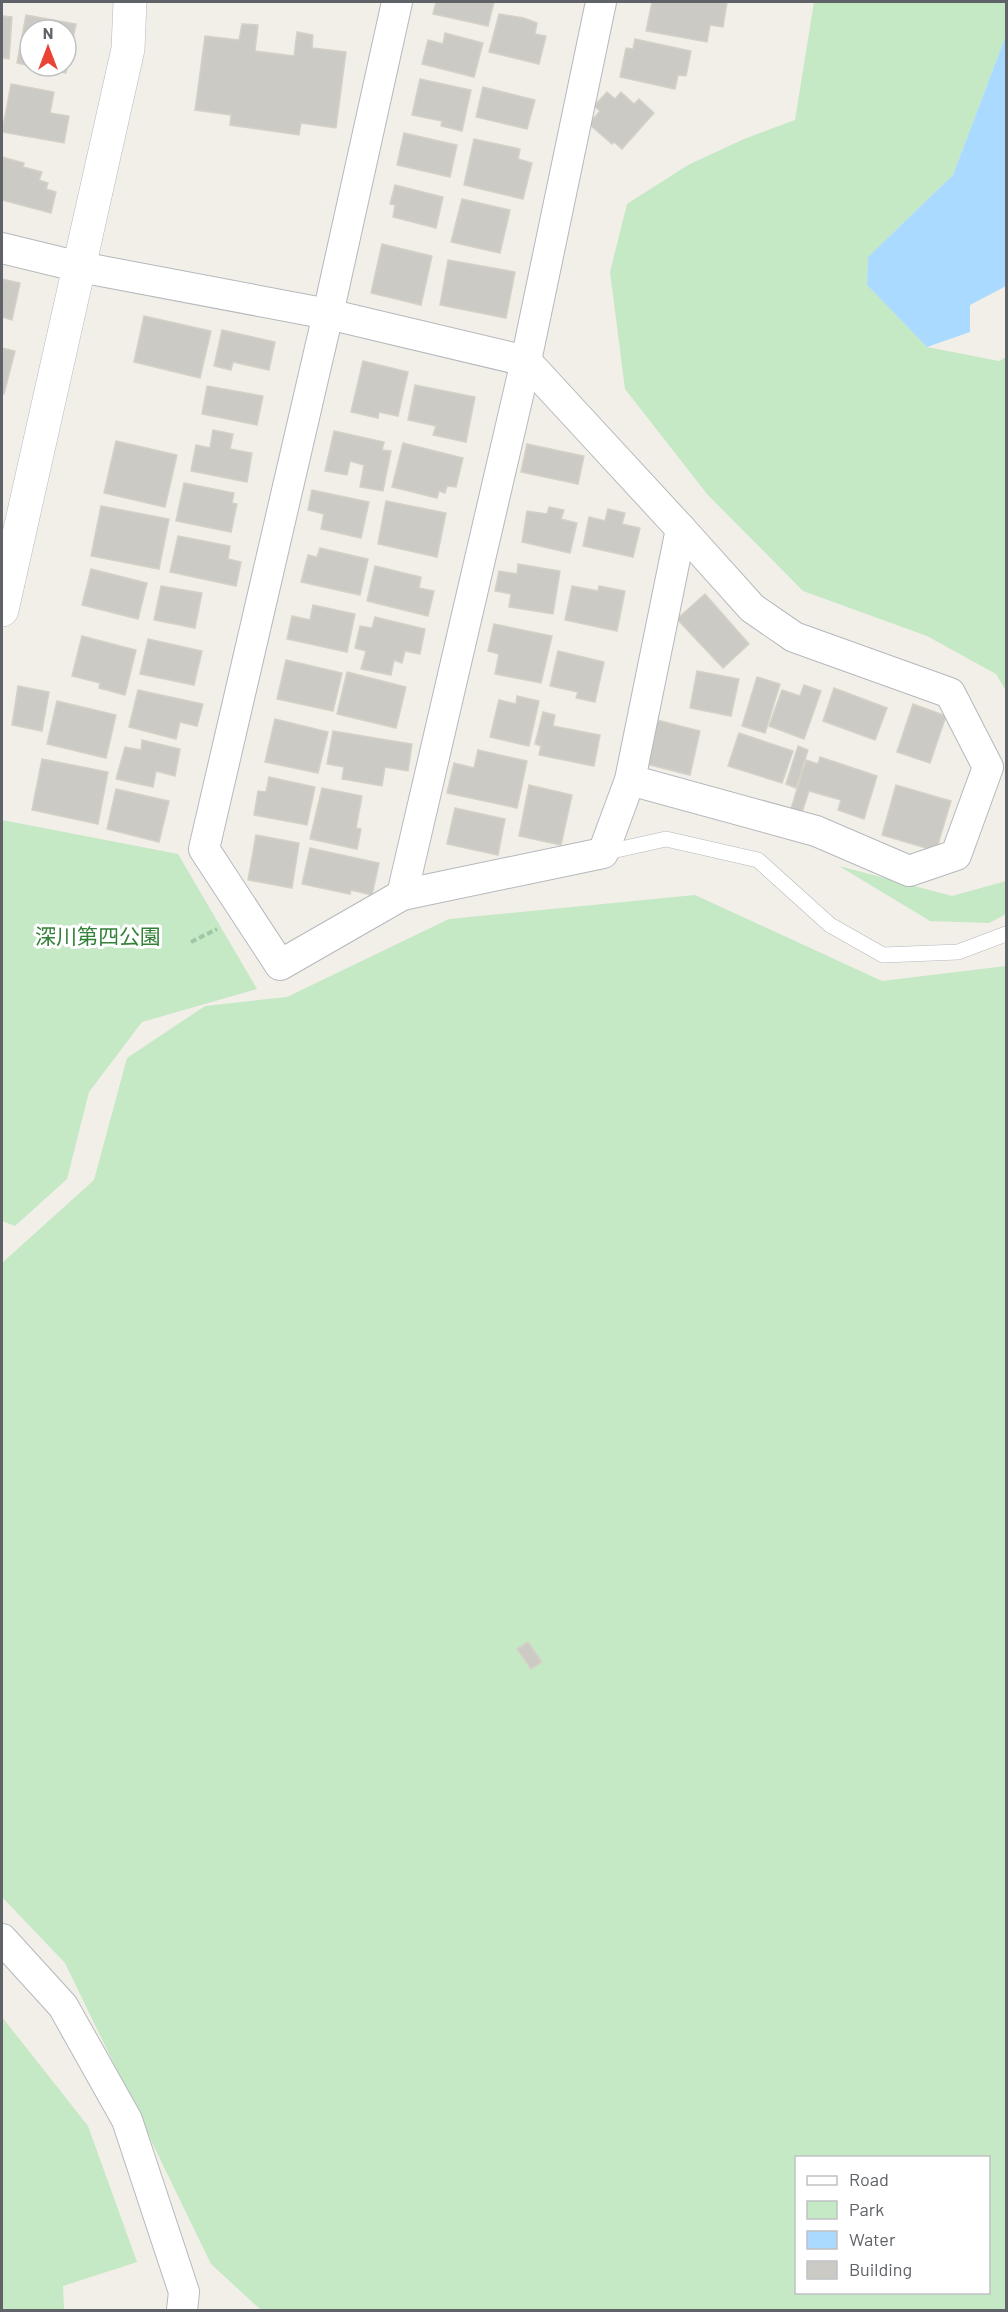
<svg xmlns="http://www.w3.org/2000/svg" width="1008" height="2312" viewBox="0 0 1008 2312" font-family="Barlow,'Noto Sans JP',sans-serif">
  <rect width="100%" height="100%" fill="#f1efe8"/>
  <!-- green -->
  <g fill="#c5e8c5" fill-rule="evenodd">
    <path d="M814,2H1006V35L953,175L868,257L867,285L927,347L999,361L1006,357V691L996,674L927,636L803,591L707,494L625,389L610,272L627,204L688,165L744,139L795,120Z"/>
    <path d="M2,820L178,854L257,989L142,1022L89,1092L67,1179L15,1226L2,1221Z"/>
    <path d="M839,866L952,896L1006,881V914L989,923L930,921Z"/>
    <path d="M695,895L882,981L1006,966V2310H261L211,2264L65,1963L2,1897V1263L94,1180L127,1058L205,1006L287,997L449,919ZM796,2158H988V2292H796Z"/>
    <path d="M2,2017L88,2126L137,2262L63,2286L64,2310H2Z"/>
  </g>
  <!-- water -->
  <path fill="#aadaff" d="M1006,35V286L970,305V332L927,347L867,285L868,257L953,175Z"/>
  <!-- building -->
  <g fill="#cccac5" stroke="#d6d1c6" stroke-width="1.5">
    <path d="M436,2H494L488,26L433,14Z"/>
    <path d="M652,2H727L723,27L710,25L707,42L646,31Z"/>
    <path d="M499,14L524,18L537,23L535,34L546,36L539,64L489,52Z"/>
    <path d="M26,15L76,24L66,73L31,66H66V30H30V66L17,63Z"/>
    <path d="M2,16L12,17L9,59L2,58Z"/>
    <path d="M242,24L258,25L255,51L294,56L297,32L313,35L312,48L346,52L336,128L301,123L299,135L230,125L231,115L195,110L205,36L239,40Z"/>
    <path d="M445,33L483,43L474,77L422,64L428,40L443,44Z"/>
    <path d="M635,39L691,51L686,76L678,75L675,89L620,77L626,48L633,49Z"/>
    <path d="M420,79L471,90L462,131L441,126L442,121L412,115Z"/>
    <path d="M11,84L54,92L50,113L69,116L64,143L2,132Z"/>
    <path d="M483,87L535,100L527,129L476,117Z"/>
    <path d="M607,92L615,99L621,92L634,104L639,99L654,113L622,149L614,142L612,144L589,124L600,111L594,106Z"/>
    <path d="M404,133L457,145L450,177L397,165Z"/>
    <path d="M474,139L520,149L518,159L532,163L523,199L464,185Z"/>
    <path d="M2,157L24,163L23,167L42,172L39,180L48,183L46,189L56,192L51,213L2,200Z"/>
    <path d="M395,185L443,197L436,228L393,217L395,205L390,204Z"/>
    <path d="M462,199L510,210L500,253L451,242Z"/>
    <path d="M382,244L432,256L421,305L371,293Z"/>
    <path d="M448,260L515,272L506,318L440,305Z"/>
    <path d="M2,279L20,283L12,320L2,317Z"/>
    <path d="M144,316L211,331L200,378L134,362Z"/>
    <path d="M222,330L275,342L269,370L233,362L231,370L214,366Z"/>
    <path d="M2,348L15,351L4,394H2Z"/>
    <path d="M363,361L408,372L398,416L379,412L378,418L351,412Z"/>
    <path d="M415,385L475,397L466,442L433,435L436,426L408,420Z"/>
    <path d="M207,386L263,396L257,425L202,414Z"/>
    <path d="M213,430L233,434L230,449L252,453L247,482L191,471L196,445L210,448Z"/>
    <path d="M334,431L384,442L382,450L391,451L383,491L360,487L364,465L350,461L347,475L325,471Z"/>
    <path d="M116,441L177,455L165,507L104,493Z"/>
    <path d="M403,443L463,458L456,487L447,486L445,493L439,491L437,498L392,487Z"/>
    <path d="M527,444L584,456L578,484L521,472Z"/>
    <path d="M184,483L234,493L232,503L237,504L231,532L176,521Z"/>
    <path d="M312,490L369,502L361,538L321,529L324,514L308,510Z"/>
    <path d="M386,501L446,513L437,557L378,544Z"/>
    <path d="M101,506L169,519L159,569L91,556Z"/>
    <path d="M549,507L564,510L561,519L577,523L570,553L522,542L527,511L547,514Z"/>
    <path d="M608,509L625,513L622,524L640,528L633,557L583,546L589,517L605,521Z"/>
    <path d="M178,536L230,546L228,559L241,562L236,586L170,572Z"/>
    <path d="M320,548L368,559L360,595L301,582L308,555L317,557Z"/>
    <path d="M518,564L560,571L553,614L509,607L511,594L495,591L499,571L517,574Z"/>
    <path d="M375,566L421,577L419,588L434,591L428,616L367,601Z"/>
    <path d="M91,569L147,583L138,619L82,605Z"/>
    <path d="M161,586L202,593L195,628L154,620Z"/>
    <path d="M572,586L598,591L599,586L625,591L617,631L565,620Z"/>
    <path d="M705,594L749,644L723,668L677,619Z"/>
    <path d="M313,605L355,614L347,652L287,639L292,616L310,620Z"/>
    <path d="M375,617L425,629L420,654L405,651L402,663L394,660L391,675L361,669L366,651L355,648L360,626L372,628Z"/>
    <path d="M494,624L552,636L541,683L495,674L499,654L488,651Z"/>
    <path d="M82,636L136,650L125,695L99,688L100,683L72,676Z"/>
    <path d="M148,639L202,651L194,685L140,674Z"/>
    <path d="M558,651L604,662L595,702L576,698L578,692L550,686Z"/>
    <path d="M286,660L342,673L333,711L277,699Z"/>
    <path d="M697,671L739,679L731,716L690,708Z"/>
    <path d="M347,672L406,687L396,728L337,714Z"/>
    <path d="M757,677L780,684L765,733L742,726Z"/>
    <path d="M804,685L821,691L804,739L769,726L782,690L800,696Z"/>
    <path d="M18,686L49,692L42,731L12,725Z"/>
    <path d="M834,688L887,708L875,740L823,721Z"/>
    <path d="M138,690L203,704L197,726L180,722L176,739L129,727Z"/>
    <path d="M517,696L539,701L529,746L490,737L499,700L516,704Z"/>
    <path d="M57,701L116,715L106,758L47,744Z"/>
    <path d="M913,704L946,716L930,763L897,752Z"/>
    <path d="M543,712L555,715L553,726L600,735L594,766L539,755L541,746L535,744Z"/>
    <path d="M275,719L328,732L318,773L265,762Z"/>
    <path d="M657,720L700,731L690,775L646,764Z"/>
    <path d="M333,731L412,744L408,771L385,767L382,786L342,779L344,767L327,764Z"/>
    <path d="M739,733L793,751L782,783L728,766Z"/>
    <path d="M142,740L180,749L175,776L156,771L153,787L116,779L125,747L141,750Z"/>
    <path d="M798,746L808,750L796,788L786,784Z"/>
    <path d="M478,750L527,761L517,808L447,793L454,763L474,768Z"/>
    <path d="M820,757L877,776L864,819L838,810L841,800L809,791L801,815L790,812L806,760L818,764Z"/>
    <path d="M42,759L108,772L98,824L32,810Z"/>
    <path d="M269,777L315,787L307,825L254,815L258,791L266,792Z"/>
    <path d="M529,785L572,795L561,845L519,836Z"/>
    <path d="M896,785L951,801L936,851L882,835Z"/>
    <path d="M322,788L362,796L356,828L361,829L357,849L310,839Z"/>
    <path d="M116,789L169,801L159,842L107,829Z"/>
    <path d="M455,808L505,819L498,855L447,844Z"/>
    <path d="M256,835L299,843L292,888L248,880Z"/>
    <path d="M310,848L379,863L372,895L351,890L350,894L302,884Z"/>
    <path d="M528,1642L542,1662L531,1669L517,1649Z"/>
  </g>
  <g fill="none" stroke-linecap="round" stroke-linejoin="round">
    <defs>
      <path id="lane" d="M603,853L666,839L758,860L830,925L883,955L958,952L1006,934"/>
      <g id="street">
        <path d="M397,2L328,314L204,849L280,965L402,895L603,853L630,780L681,529"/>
        <path d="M2,248L80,267L328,314L526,361L681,529L752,608L794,637L950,693L988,767L956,855L909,871L816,831L630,780"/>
        <path d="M402,895L526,361L601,2"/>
        <path d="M2,1939L63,2006L127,2120L184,2292L182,2310"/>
      </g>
      <path id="secondary" d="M2,610L128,49L130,2"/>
    </defs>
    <!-- lane casing -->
    <use href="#lane" stroke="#b5b8bc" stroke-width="16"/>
    <!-- street casing -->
    <use href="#street" stroke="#b5b8bc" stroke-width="32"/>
    <!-- secondary casing -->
    <use href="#secondary" stroke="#b6babf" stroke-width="34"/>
    <!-- path -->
    <g stroke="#9cc7a9" stroke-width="4" stroke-dasharray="6 3" stroke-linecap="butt">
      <path d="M2,853H3"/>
      <path d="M191,942L217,929"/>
    </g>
    <!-- lane -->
    <use href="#lane" stroke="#fff" stroke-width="15"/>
    <!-- street -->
    <use href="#street" stroke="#fff" stroke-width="30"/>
    <!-- secondary -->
    <use href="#secondary" stroke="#fff" stroke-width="33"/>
  </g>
  <g text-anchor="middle" stroke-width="6" stroke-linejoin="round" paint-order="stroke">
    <!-- park labels -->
    <g font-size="21" fill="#348238" stroke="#fff">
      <text x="98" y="944">深川第四公園</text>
    </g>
  </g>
  <!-- border -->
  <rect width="1008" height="2312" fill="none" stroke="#5f6368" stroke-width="6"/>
  <!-- legend -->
  <rect x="795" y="2156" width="195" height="138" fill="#ffffff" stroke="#bfc1c3" stroke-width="1.5"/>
  <rect x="807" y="2176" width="30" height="9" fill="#ffffff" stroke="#bfc1c3" stroke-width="1.5"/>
  <text x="849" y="2186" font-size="18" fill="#5f6368">Road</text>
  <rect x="807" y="2201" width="30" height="18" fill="#c5e8c5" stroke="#bfc1c3" stroke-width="1.5"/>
  <text x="849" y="2216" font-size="18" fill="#5f6368">Park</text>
  <rect x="807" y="2231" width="30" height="18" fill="#aadaff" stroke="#bfc1c3" stroke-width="1.5"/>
  <text x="849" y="2246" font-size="18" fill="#5f6368">Water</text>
  <rect x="807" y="2261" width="30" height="18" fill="#cccac5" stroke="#bfc1c3" stroke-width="1.5"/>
  <text x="849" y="2276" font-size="18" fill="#5f6368">Building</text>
  <!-- north arrow -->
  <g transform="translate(48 48)"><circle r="28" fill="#ffffff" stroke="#bfc1c3" stroke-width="1.5"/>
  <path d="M0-4.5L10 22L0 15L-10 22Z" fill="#ea4335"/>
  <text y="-9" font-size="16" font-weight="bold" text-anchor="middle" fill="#5f6368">N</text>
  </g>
</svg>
